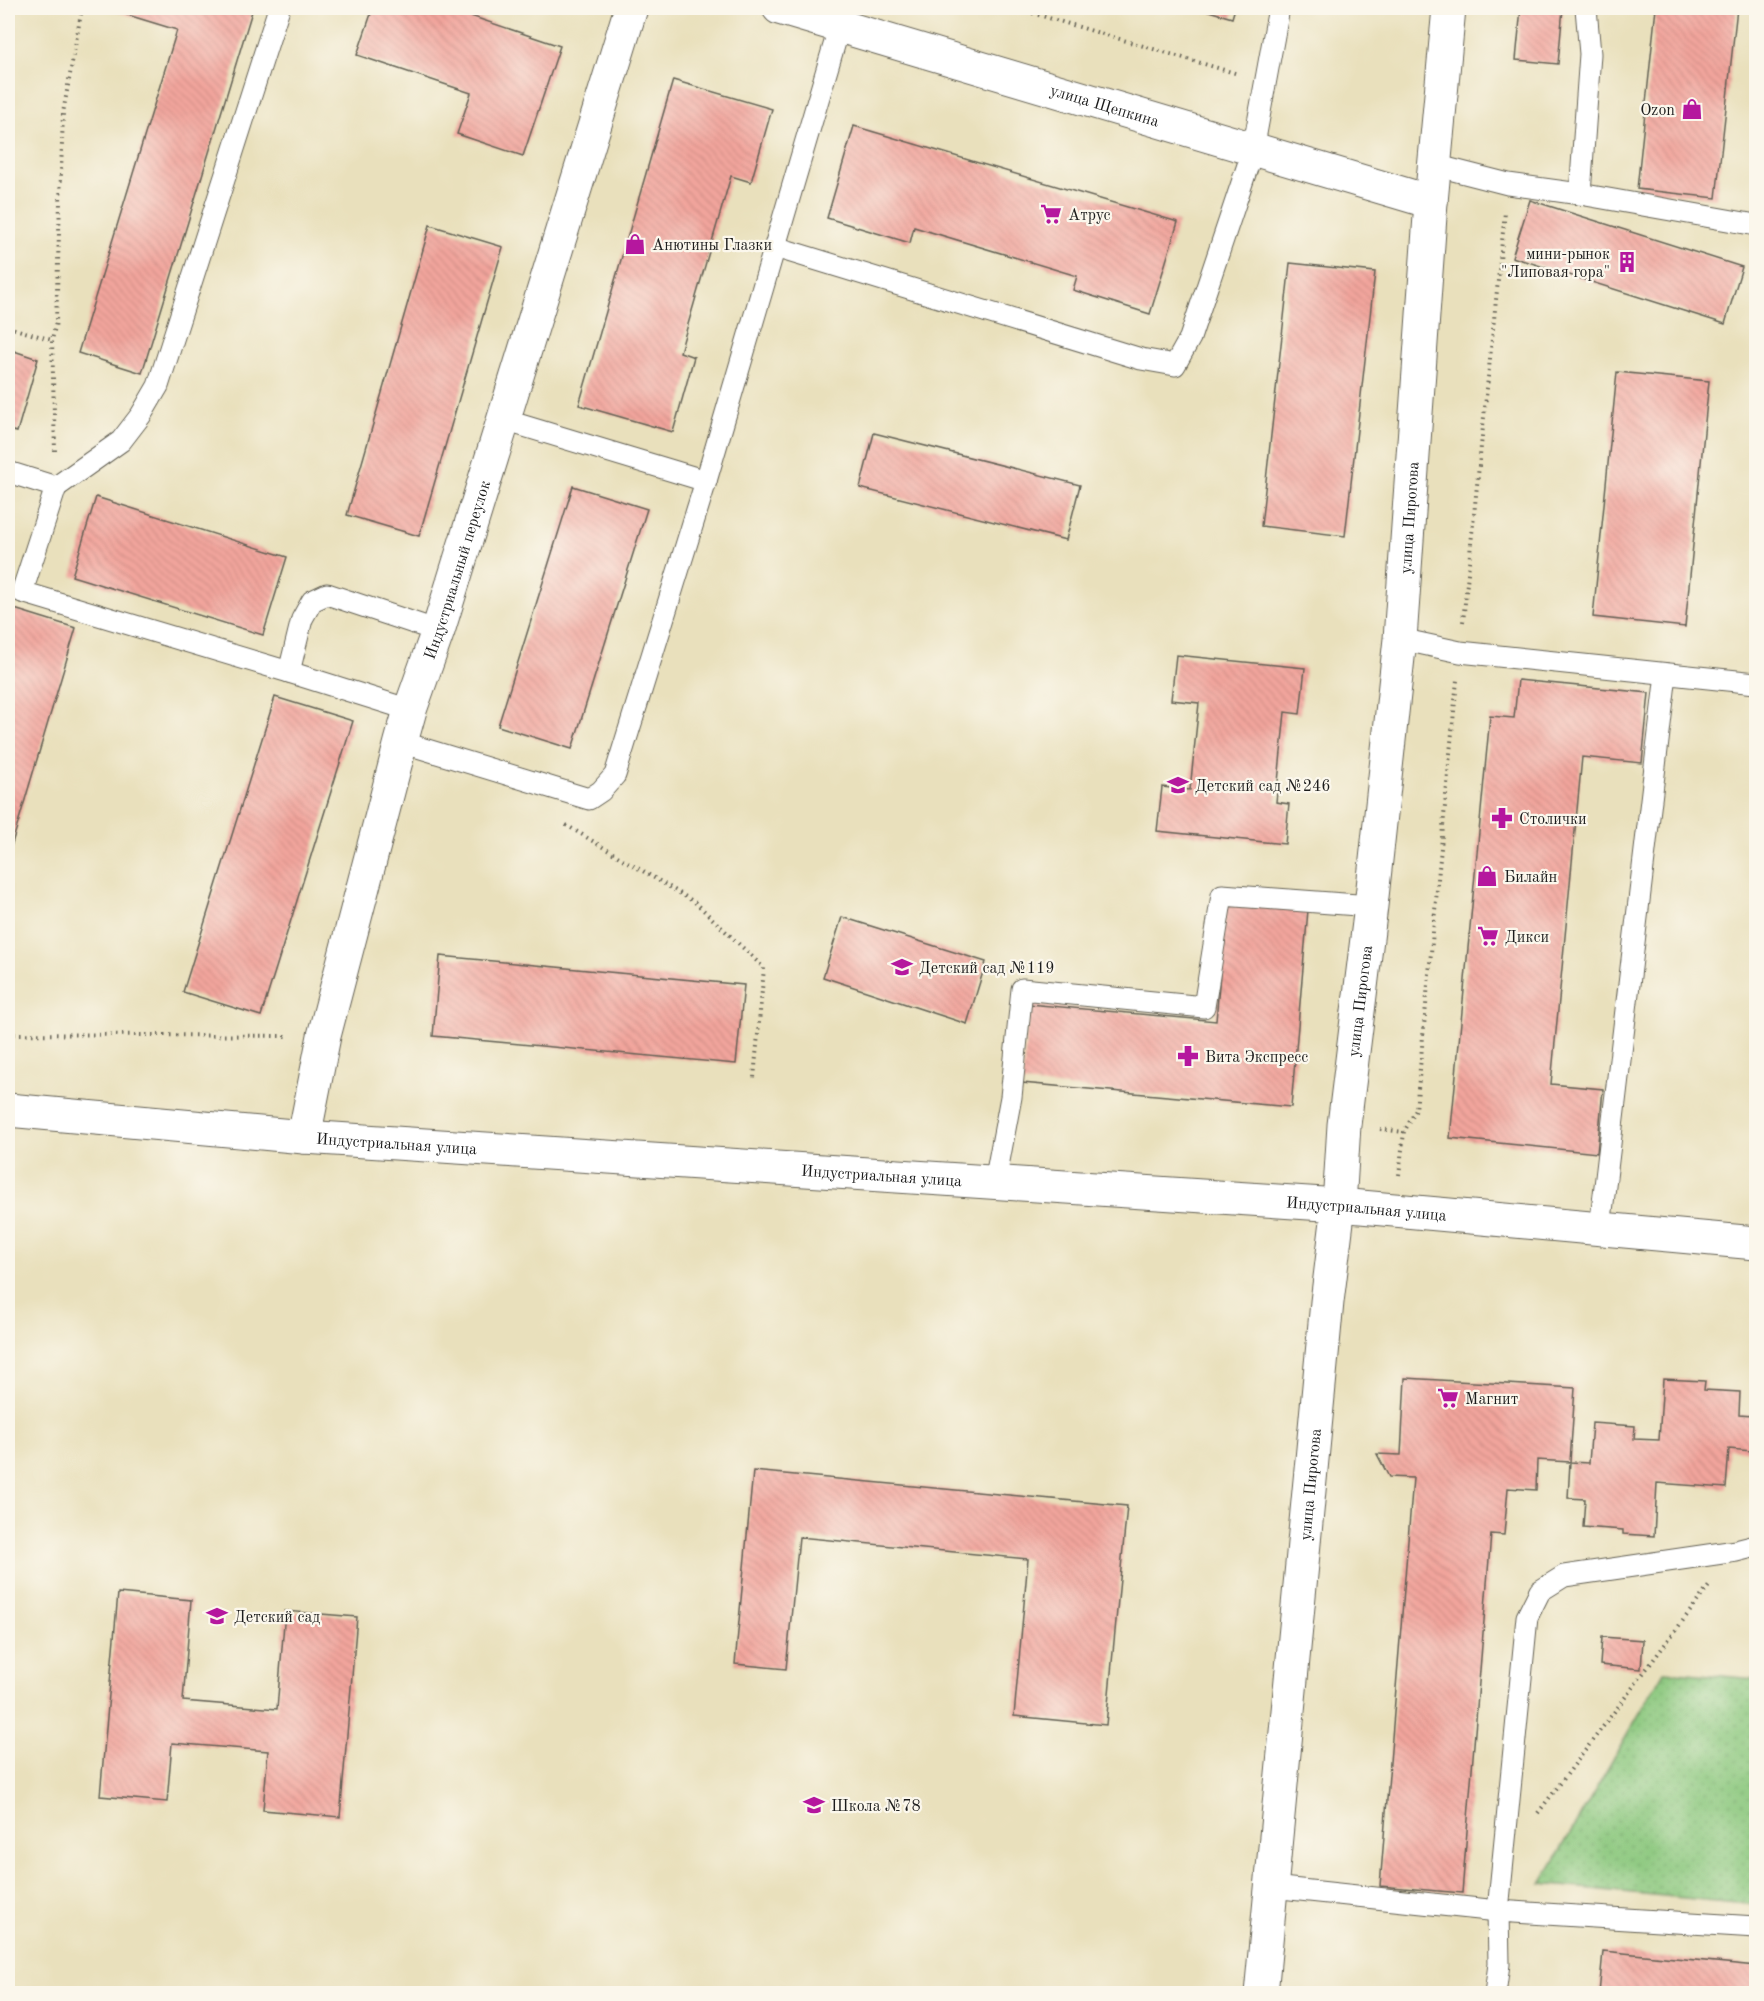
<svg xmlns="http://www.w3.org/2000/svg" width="1764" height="2001" viewBox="0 0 1764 2001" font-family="'Old Standard TT',serif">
  <defs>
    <pattern id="park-dots" width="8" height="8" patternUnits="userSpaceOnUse" patternTransform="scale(1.5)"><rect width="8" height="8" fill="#8bc87e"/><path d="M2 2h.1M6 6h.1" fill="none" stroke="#77ab6c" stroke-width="1.8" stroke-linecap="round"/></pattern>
    <pattern id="building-back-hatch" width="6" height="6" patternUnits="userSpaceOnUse" patternTransform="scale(1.5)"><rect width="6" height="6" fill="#f2a59c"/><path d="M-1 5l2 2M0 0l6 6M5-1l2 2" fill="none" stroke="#cf8d86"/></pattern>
  </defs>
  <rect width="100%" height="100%" fill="#fbf7ec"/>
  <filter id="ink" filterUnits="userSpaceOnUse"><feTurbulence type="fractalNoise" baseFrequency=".0167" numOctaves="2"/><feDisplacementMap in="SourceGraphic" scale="12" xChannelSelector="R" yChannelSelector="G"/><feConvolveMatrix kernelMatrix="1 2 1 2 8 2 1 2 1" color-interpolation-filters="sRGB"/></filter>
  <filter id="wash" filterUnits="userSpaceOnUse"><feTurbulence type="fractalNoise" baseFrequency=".008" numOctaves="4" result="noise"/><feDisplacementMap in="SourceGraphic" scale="24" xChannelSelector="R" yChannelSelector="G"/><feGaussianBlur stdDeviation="1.35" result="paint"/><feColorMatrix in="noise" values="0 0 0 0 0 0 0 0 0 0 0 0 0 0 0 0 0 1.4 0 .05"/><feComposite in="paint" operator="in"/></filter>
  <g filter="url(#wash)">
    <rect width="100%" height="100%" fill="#e9e0bc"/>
    <!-- park -->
    <path fill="url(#park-dots)" stroke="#54724d" stroke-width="1.5" d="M1664,1671L1756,1679V1905L1541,1884Z"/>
    <g id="blocks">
      <!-- building -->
      <g fill="url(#building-back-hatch)">
        <path d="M105,8H253L142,373L78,353L177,30Z"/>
        <path d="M373,8H447L560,46L523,156L457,134L471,93L357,55Z"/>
        <path d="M1199,8H1235L1232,18Z"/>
        <path d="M1521,8H1563L1558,64L1516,60Z"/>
        <path d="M1656,8H1737L1716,198L1637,189Z"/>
        <path d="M673,80L772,109L751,182L731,176L680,352L694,357L673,432L579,405Z"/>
        <path d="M854,126L1178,222L1150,314L1073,290L1077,276L914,227L910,243L827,218Z"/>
        <path d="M1530,200L1742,267L1725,324L1512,257Z"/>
        <path d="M430,225L503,247L419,536L347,515Z"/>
        <path d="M1290,263L1375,272L1345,536L1261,526Z"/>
        <path d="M8,349L38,359L17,432L8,430Z"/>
        <path d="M1617,372L1709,381L1685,627L1593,617Z"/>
        <path d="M874,433L1080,485L1066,540L860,488Z"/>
        <path d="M573,486L647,509L572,749L498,726Z"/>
        <path d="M96,497L287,557L263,635L72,576Z"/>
        <path d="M8,607L76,628L8,857Z"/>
        <path d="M1176,655L1305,668L1300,714L1285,712L1276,802L1289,804L1285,844L1157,831L1162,787L1190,790L1199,703L1171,700Z"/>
        <path d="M1518,680L1649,693L1642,763L1582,757L1551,1084L1603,1089L1597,1153L1450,1138L1490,716L1514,718Z"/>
        <path d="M275,697L353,721L261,1016L183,992Z"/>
        <path d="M1226,902L1308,910L1291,1107L1022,1083L1029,1004L1216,1021Z"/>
        <path d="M842,917L986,962L967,1024L823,977Z"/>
        <path d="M440,956L744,985L736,1064L433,1036Z"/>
        <path d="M1405,1378L1575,1388L1570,1462L1589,1463L1592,1423L1635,1426L1634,1439L1659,1440L1663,1379L1705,1381L1704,1390L1740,1392L1739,1415L1753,1416L1752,1451L1729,1449L1726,1488L1657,1483L1654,1536L1623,1534V1530L1583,1527L1585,1499L1568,1498L1570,1462L1537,1460L1536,1490L1508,1488L1504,1535L1491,1534L1462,1893L1380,1886L1413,1478L1389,1477L1377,1454L1401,1455Z"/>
        <path d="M753,1471L1127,1506L1106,1725L1014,1716L1028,1559L799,1537L786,1669L735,1664Z"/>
        <path d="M118,1593L191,1600L183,1701L277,1709L285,1611L357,1617L340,1817L263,1810L268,1751L172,1743L167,1802L100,1796Z"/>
        <path d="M1602,1637L1643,1640L1641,1669L1600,1665Z"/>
        <path d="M1603,1951L1756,1966V1994H1599Z"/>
      </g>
    </g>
  </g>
  <g filter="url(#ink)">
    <use href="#blocks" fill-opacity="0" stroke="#646154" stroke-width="1.5"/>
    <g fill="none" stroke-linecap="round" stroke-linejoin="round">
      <defs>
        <g id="service">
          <path d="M1434,165L1508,184L1580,194L1756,225"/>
          <path d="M1580,194L1590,54L1586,8"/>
          <path d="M775,247L1141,359L1175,365L1190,338L1253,150L1279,8"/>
          <path d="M504,420L706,481"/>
          <path d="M8,472L56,487L121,441L141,415L158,386L279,8"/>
          <path d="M56,487L22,592L289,672L302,619L312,601L327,594L438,631"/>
          <path d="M1400,639L1460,652L1756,683"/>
          <path d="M289,672L410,710"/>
          <path d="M401,742L589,799L601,791L615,775L706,481L845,8"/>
          <path d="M995,1182L1011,1097L1022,989L1204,1007L1222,895L1371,906"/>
          <path d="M1600,1228L1666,674"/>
          <path d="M1272,1887L1498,1911L1527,1617L1540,1591L1564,1576L1736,1551L1756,1546"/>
          <path d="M1495,1994L1499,1964L1498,1911L1756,1927"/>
        </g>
        <g id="minor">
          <path id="s1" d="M779,8L1431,202"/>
          <path id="s2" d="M304,1137L324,1036L401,742L410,710L438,631L631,8"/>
        </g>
        <g id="tertiary">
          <path id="s3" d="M8,1110L304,1137L1339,1205L1756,1243"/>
          <path id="s4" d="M1261,1994L1327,1302L1339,1205L1344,1125L1371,906L1400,639L1431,202L1449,8"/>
        </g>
      </defs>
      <!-- service casing -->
      <use href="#service" stroke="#646154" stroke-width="23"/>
      <!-- minor casing -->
      <use href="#minor" stroke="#646154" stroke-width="35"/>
      <!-- tertiary casing -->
      <use href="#tertiary" stroke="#646154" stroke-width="35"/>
      <!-- path -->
      <g stroke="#646154" stroke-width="4" stroke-dasharray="1.5 4.5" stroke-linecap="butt">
        <path d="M1015,8L1238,74"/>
        <path d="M8,327L52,340"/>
        <path d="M55,451L52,340L56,322L63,113L82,8"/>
        <path d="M1463,622L1505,212"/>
        <path d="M566,825L696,903L764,968L754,1078"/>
        <path d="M8,1034L289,1036"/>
        <path d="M1380,1129L1404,1132"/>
        <path d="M1399,1175L1404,1132L1416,1110L1457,680"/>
        <path d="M1538,1813L1709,1586"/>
      </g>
      <!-- service -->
      <use href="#service" stroke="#fff" stroke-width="21"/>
      <!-- minor -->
      <use href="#minor" stroke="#fff" stroke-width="33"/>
      <!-- tertiary -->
      <use href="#tertiary" stroke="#fff" stroke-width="33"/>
    </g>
  </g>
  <!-- icons -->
  <defs>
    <symbol id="shop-bare" viewBox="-9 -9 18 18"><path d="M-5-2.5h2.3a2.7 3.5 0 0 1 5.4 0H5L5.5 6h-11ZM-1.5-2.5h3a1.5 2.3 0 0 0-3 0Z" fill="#b5179e" stroke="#fbf7ec" stroke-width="2.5" paint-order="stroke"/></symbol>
    <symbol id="supermarket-bare" viewBox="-9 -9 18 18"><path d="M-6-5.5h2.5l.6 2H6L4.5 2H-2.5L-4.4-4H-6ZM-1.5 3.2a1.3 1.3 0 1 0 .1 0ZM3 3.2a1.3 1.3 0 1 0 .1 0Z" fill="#b5179e" stroke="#fbf7ec" stroke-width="2.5" paint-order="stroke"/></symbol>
    <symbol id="building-bare" viewBox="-9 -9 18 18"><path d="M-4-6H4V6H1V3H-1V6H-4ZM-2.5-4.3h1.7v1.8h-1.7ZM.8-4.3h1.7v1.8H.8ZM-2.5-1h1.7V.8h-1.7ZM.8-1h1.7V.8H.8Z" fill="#b5179e" stroke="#fbf7ec" stroke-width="2.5" paint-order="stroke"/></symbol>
    <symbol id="school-bare" viewBox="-9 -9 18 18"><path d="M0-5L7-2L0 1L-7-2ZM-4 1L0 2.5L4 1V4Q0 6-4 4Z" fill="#b5179e" stroke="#fbf7ec" stroke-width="2.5" paint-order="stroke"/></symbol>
    <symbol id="pharmacy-bare" viewBox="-9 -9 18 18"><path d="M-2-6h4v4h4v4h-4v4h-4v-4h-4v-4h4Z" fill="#b5179e" stroke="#fbf7ec" stroke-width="2.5" paint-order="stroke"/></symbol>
  </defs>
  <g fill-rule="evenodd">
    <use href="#shop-bare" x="1677" y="94" width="30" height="30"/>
    <use href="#supermarket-bare" x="1036" y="199" width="30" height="30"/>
    <use href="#shop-bare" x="620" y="229" width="30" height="30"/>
    <use href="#building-bare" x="1612" y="247" width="30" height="30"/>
    <use href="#school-bare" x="1163" y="770" width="30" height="30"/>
    <use href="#pharmacy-bare" x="1487" y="803" width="30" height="30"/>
    <use href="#shop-bare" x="1472" y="861" width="30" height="30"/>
    <use href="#supermarket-bare" x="1473" y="921" width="30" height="30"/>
    <use href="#school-bare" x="887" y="952" width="30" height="30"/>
    <use href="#pharmacy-bare" x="1173" y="1041" width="30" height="30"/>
    <use href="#supermarket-bare" x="1433" y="1383" width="30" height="30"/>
    <use href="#school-bare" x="202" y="1601" width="30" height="30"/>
    <use href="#school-bare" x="799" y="1790" width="30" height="30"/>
  </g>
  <g text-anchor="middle" stroke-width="4.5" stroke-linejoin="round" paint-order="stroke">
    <!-- street labels -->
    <g font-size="16" fill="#1c1c1c" stroke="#fbf7ec">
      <text dy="6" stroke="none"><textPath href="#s1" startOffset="340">улица Щепкина</textPath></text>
      <text dy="6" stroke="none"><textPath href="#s4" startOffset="1484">улица Пирогова</textPath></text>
      <text dy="6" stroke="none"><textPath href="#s2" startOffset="588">Индустриальный переулок</textPath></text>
      <text dy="6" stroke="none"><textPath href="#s4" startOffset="998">улица Пирогова</textPath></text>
      <text dy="6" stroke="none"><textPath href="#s3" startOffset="390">Индустриальная улица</textPath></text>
      <text dy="6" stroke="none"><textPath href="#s3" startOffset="876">Индустриальная улица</textPath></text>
      <text dy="6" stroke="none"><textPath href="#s3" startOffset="1362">Индустриальная улица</textPath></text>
      <text dy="6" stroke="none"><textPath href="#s4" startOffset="512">улица Пирогова</textPath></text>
    </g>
    <!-- poi labels -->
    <g font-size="16" fill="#1c1c1c" stroke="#fbf7ec" text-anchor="start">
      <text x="1675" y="115" text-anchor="end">Ozon</text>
      <text x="1068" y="220">Атрус</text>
      <text x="652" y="250">Анютины Глазки</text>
      <text x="1610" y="259" text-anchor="end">мини-рынок<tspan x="1610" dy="18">"Липовая гора"</tspan></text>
      <text x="1195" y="791">Детский сад №246</text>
      <text x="1519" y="824">Столички</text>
      <text x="1504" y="882">Билайн</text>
      <text x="1505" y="942">Дикси</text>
      <text x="919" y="973">Детский сад №119</text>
      <text x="1205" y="1062">Вита Экспресс</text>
      <text x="1465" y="1404">Магнит</text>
      <text x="234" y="1622">Детский сад</text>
      <text x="831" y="1811">Школа №78</text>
    </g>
  </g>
  <!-- margin -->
  <rect width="1764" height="2001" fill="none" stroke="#fbf7ec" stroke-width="30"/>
</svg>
